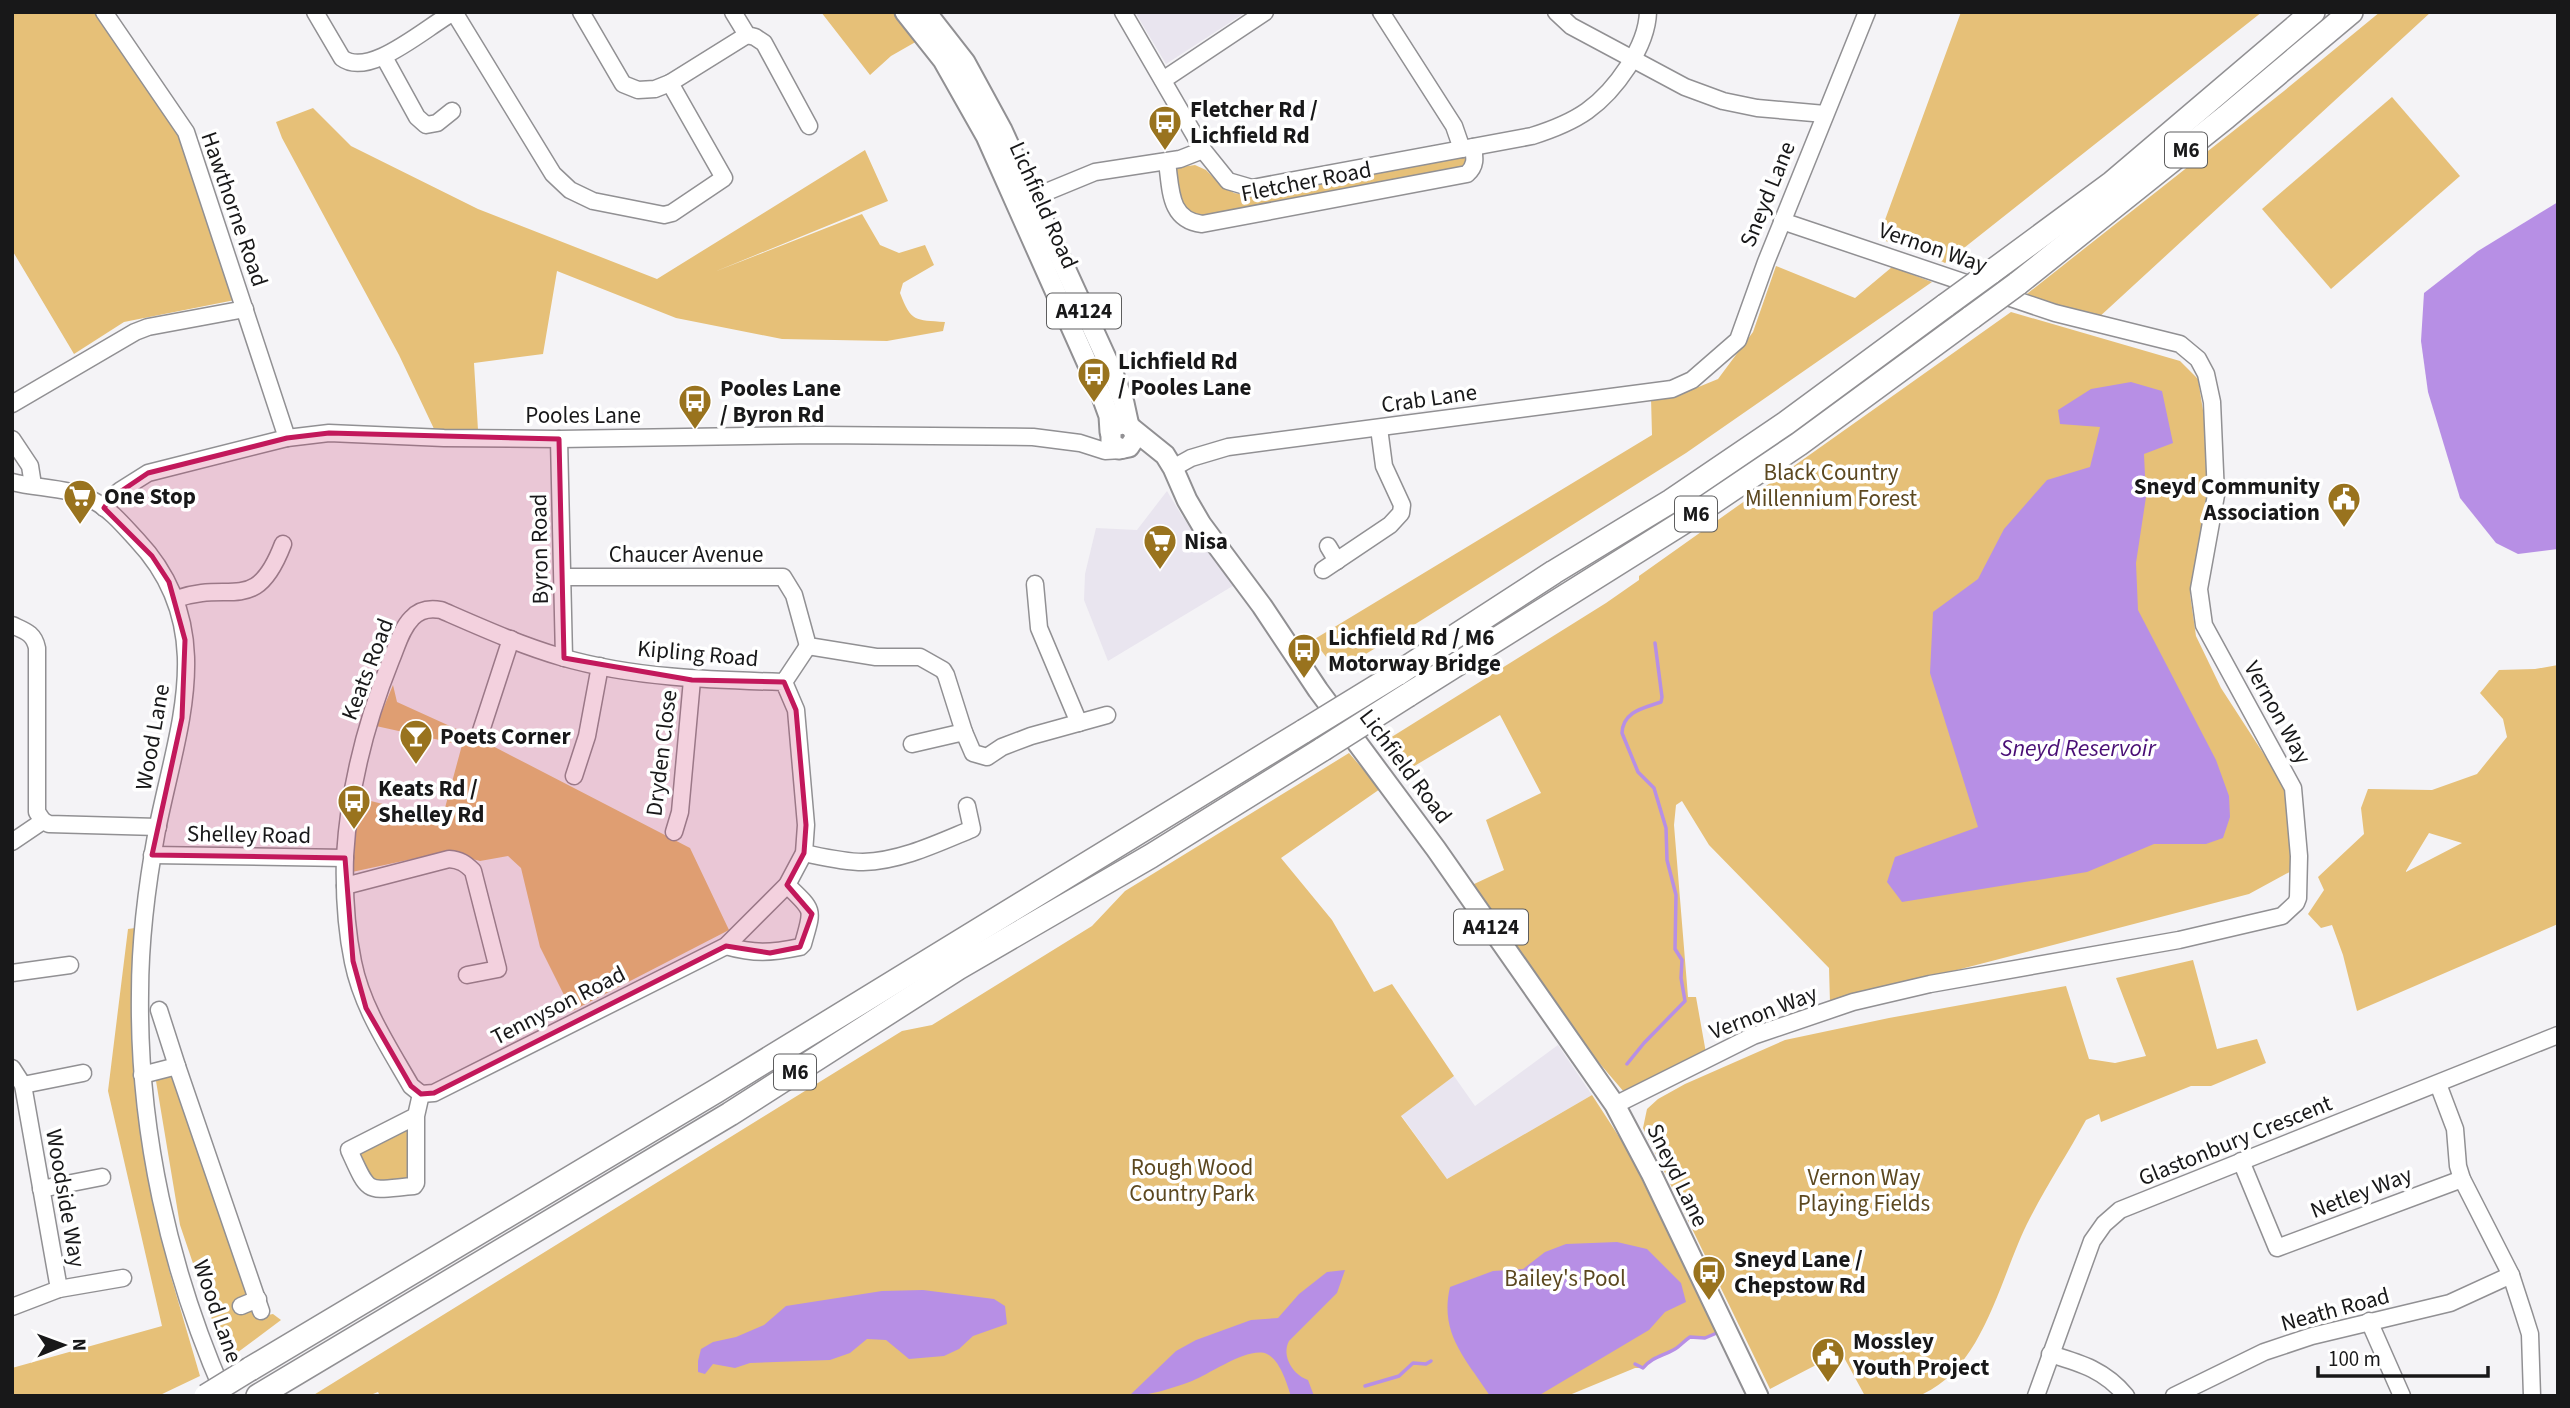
<svg xmlns="http://www.w3.org/2000/svg" width="2570" height="1408" viewBox="0 0 2570 1408" font-family="'Source Sans 3',sans-serif">
  <rect width="100%" height="100%" fill="#f4f3f6"/>
  <!-- built -->
  <g fill="#e9e5ef">
    <path d="M1135,12H1246L1166,64Z"/>
    <path d="M1167,491L1182,516L1236,584L1108,661L1084,600L1085,574L1096,528L1137,530Z"/>
    <path d="M1558,1045L1592,1095L1447,1179L1401,1115L1454,1076L1475,1106Z"/>
  </g>
  <!-- green -->
  <g fill="#e6c078" fill-rule="evenodd">
    <path d="M12,12H94L180,134L235,300L124,322L74,354L12,250Z"/>
    <path d="M821,12H897L919,40L891,56L870,75Z"/>
    <path d="M1961,12H2262L1945,263L1919,250L1878,239Z"/>
    <path d="M2380,12H2431L2097,319L2023,297L2284,91Z"/>
    <path d="M2392,97L2460,176L2331,289L2262,209Z"/>
    <path d="M313,108L351,146L478,209L657,279L865,150L888,201L714,272L862,214L880,245L899,253L925,245L934,265L903,283L900,293C911,322 915,320 945,322L943,331L887,341L782,339L676,318L557,271L543,354L474,363L478,430L435,431L399,355L282,138L276,122Z"/>
    <path d="M1469,156L1467,166L1455,172L1196,218L1187,215L1181,199L1174,168L1195,165L1206,170L1218,182L1234,193L1247,195Z"/>
    <path d="M1776,266L1855,298L1892,267L1932,282L1686,453L1406,630L1337,671L1313,640L1652,435L1651,398L1679,395L1718,379L1753,332Z"/>
    <path d="M2011,312L2180,361L2198,379L2209,448L2211,503L2190,594L2196,636L2221,688L2289,793L2295,869L2249,894L1830,1003L1829,968L1709,845L1682,801L1676,805L1674,825L1688,997H1696L1706,1053L1624,1092L1560,1017L1472,885L1504,870L1486,820L1541,793L1500,715L1406,771L1382,743L1606,603L1639,580V576Z"/>
    <path d="M2558,665V924L2357,1011L2343,955L2332,925L2321,928L2308,914L2324,890L2318,877L2364,834L2361,808L2368,789L2432,790L2477,774L2507,737L2503,719L2480,693L2499,670L2535,669ZM2429,833L2462,843L2406,872V871Z"/>
    <path d="M393,685L397,702L485,742L690,848L729,930L572,1011L540,947L521,868L508,856L480,861L445,852L352,872L359,798L442,819L462,745L376,726Z"/>
    <path d="M1349,753L1380,789L1281,858L1332,920L1374,992L1392,984L1454,1076L1401,1116L1447,1179L1592,1095L1627,1149L1713,1326L1719,1332L1705,1338L1690,1337C1684,1341 1680,1346 1675,1349C1663,1356 1652,1357 1643,1368H1635L1567,1396H380L378,1392L368,1396H312L902,1031L932,1025L1092,926L1125,891Z"/>
    <path d="M135,928L134,1078L142,1139L169,1270L200,1376L158,1396H12V1368L162,1326L108,1091L128,929Z"/>
    <path d="M2193,960L2217,1049L2257,1039L2266,1063L2211,1086H2191L2101,1122L2099,1114L2086,1120C2068,1153 2047,1185 2030,1218C2001,1273 1985,1366 1923,1394C1911,1400 1879,1396 1865,1396L1841,1352L1770,1389L1643,1128L1647,1109L1658,1099L1685,1084L1785,1040L1889,1018L2066,986L2089,1059L2115,1063L2146,1056L2116,978Z"/>
    <path d="M166,1073L173,1076L257,1317L273,1314L281,1320L226,1361L180,1225L156,1081L159,1076Z"/>
    <path d="M406,1125C413,1141 412,1162 407,1178L388,1184L371,1183L359,1159L361,1150Z"/>
  </g>
  <!-- water -->
  <g fill="#b78fe5">
    <path d="M2558,202V549L2518,554L2496,543L2460,498L2428,392L2421,341L2424,293L2478,251Z"/>
    <path d="M2131,382L2162,391L2173,443L2144,454L2146,497L2136,563L2138,610L2216,760L2229,796L2230,817L2223,838L2206,844H2154L2087,872L1902,902L1887,882L1895,857L1978,827L1930,673L1933,612L1978,579L2004,529L2047,480L2090,467L2100,427L2060,424L2058,410L2091,389Z"/>
    <path d="M1617,1242L1647,1249L1681,1283L1686,1302L1665,1312L1649,1330L1538,1396H1490C1466,1359 1439,1334 1450,1287L1493,1271L1523,1269L1545,1252L1566,1244Z"/>
    <path d="M1345,1270L1337,1293L1289,1341C1281,1356 1293,1375 1308,1380L1314,1396H1291C1287,1384 1280,1360 1267,1354C1249,1346 1210,1374 1192,1381C1173,1388 1149,1396 1129,1396L1176,1351L1196,1340L1251,1320L1278,1318L1299,1294L1327,1272Z"/>
    <path d="M923,1290L994,1299L1005,1306L1007,1324L973,1336L959,1349L944,1356L909,1359L886,1340L867,1339L850,1353L830,1360L750,1363L735,1368L713,1364L705,1374L698,1372V1361L701,1349L713,1342L736,1337L764,1325L786,1306L882,1291Z"/>
  </g>
  <g fill="none" stroke-linecap="round" stroke-linejoin="round">
    <!-- stream -->
    <g stroke="#b78fe5" stroke-width="3.5">
      <path d="M1627,1064L1644,1043L1685,1001L1681,978L1682,960L1675,949L1676,895L1667,860L1666,828L1654,788L1638,772L1622,733C1623,711 1644,708 1661,702L1662,697L1655,643"/>
      <path d="M1635,1364L1643,1368C1652,1357 1663,1356 1675,1349C1680,1346 1684,1341 1690,1337L1705,1338L1719,1332"/>
      <path d="M1365,1386L1399,1376L1413,1363L1426,1364L1431,1361"/>
    </g>
    <defs>
      <g id="minor">
        <path d="M104,12L186,132L287,438"/>
        <path d="M315,12L342,58C370,79 427,26 454,12"/>
        <path d="M454,12L553,174L570,190L593,201L664,215L672,213L724,178L670,83"/>
        <path d="M581,12L623,84L638,90L655,89L670,83L747,35"/>
        <path d="M733,12L747,35L755,37L764,43L809,126"/>
        <path d="M1123,12L1203,150L1228,181L1252,188L1532,136C1551,130 1570,123 1587,111C1615,91 1647,47 1648,12"/>
        <path d="M1381,12L1454,126L1462,149"/>
        <path d="M1556,12L1571,26L1685,87L1723,101L1757,108L1825,114"/>
        <path d="M384,57L417,117L426,125L437,123L452,111"/>
        <path d="M1163,80L1265,12"/>
        <path d="M1167,162C1171,190 1169,220 1202,224L1467,174C1476,166 1475,158 1473,147"/>
        <path d="M1022,202L1095,172L1180,159L1203,150"/>
        <path d="M12,404L135,332L148,327L245,309"/>
        <path d="M12,439L30,466L33,485"/>
        <path d="M559,439L564,658"/>
        <path d="M1173,468L1191,458L1228,447L1672,389L1692,380L1738,340L1766,262L1867,12"/>
        <path d="M12,482C40,489 69,487 94,501C111,510 124,526 137,540C220,628 177,728 157,830C147,884 140,939 140,993C138,1130 169,1269 224,1394"/>
        <path d="M104,508L111,498L121,490L148,473L287,438L329,433L444,438L559,439L818,435L1033,437L1080,443L1105,451L1122,450"/>
        <path d="M1328,546L1337,561"/>
        <path d="M1323,570L1390,525L1401,513L1402,505L1384,466L1379,428"/>
        <path d="M563,577H783L794,595L808,646L876,657H920L943,670L946,675L964,732"/>
        <path d="M1035,584L1039,628L1079,723"/>
        <path d="M176,599C231,579 255,617 283,544"/>
        <path d="M12,625C25,631 34,633 37,648V812L43,821L12,842"/>
        <path d="M784,682L796,710L806,825L804,853L787,885L726,946L434,1093L421,1094L411,1086C388,1046 362,1007 353,962C346,928 344,890 345,856C349,789 366,722 391,660C397,646 401,629 412,618C420,609 430,608 441,610C480,627 520,645 561,657C633,678 710,680 784,682L808,646"/>
        <path d="M480,734L511,639"/>
        <path d="M912,744L964,732L973,753L987,757L1002,747L1031,736L1107,715"/>
        <path d="M574,776L587,736L600,666"/>
        <path d="M43,821L49,824L158,827"/>
        <path d="M674,832L680,812L692,680"/>
        <path d="M804,853C823,857 843,862 863,862C901,861 938,843 972,829L967,806"/>
        <path d="M152,855L345,858"/>
        <path d="M345,886L449,859C460,860 465,863 473,871L498,969L467,975"/>
        <path d="M726,946C754,954 771,953 800,947L803,944C813,908 815,912 787,885"/>
        <path d="M12,973L70,965"/>
        <path d="M159,1010L177,1066"/>
        <path d="M12,1068L23,1085L59,1289L12,1307"/>
        <path d="M142,1075L177,1066L261,1311"/>
        <path d="M2438,1084L2455,1129L2458,1166L2462,1179L2511,1275L2524,1315L2530,1334L2532,1396"/>
        <path d="M23,1085L83,1073"/>
        <path d="M1615,1105L1753,1036L1853,1002L1930,984L2179,940L2282,916L2296,903L2298,898L2299,856L2293,788L2204,625L2199,589L2216,495L2212,402L2206,374L2198,359L2180,344L2055,313L1782,221"/>
        <path d="M416,1116L349,1150C370,1196 365,1190 414,1186L416,1183V1116L421,1094"/>
        <path d="M2241,1161L2277,1248L2462,1179"/>
        <path d="M41,1189L102,1177"/>
        <path d="M59,1289L123,1278"/>
        <path d="M241,1306L258,1299"/>
        <path d="M2369,1321L2402,1396"/>
        <path d="M2050,1354C2080,1363 2105,1370 2126,1396"/>
        <path d="M2036,1396L2092,1241L2104,1224L2120,1210L2558,1035"/>
        <path d="M2174,1396L2264,1352L2312,1336L2450,1303L2511,1275"/>
      </g>
      <g id="major">
        <path d="M905,12L943,60L986,136L1101,394L1109,416L1110,432"/>
        <path d="M926,12L965,62L1002,130L1113,373L1124,403L1129,426"/>
        <path d="M1133,429L1135,438L1129,447L1119,449L1111,442V430C1117,424 1122,423 1129,426L1165,455L1173,468L1187,500L1201,524L1262,606L1318,690L1436,849L1615,1105L1651,1173L1758,1396"/>
      </g>
      <g id="highway">
        <path d="M1990,273L2112,183L2313,12"/>
        <path d="M2017,284L2226,117L2351,12"/>
        <path d="M1397,674L1554,572L1671,501L1786,423L1946,305"/>
        <path d="M1408,695L1682,523L1799,444L1972,317"/>
        <path d="M250,1369L716,1091L1304,731"/>
        <path d="M258,1396L730,1114L958,968L1151,856L1323,749"/>
      </g>
    </defs>
    <!-- minor casing -->
    <use href="#minor" stroke="#919093" stroke-width="19"/>
    <!-- major casing -->
    <use href="#major" stroke="#919093" stroke-width="23"/>
    <!-- highway casing -->
    <use href="#highway" stroke="#919093" stroke-width="26"/>
    <!-- minor -->
    <use href="#minor" stroke="#fff" stroke-width="16"/>
    <!-- major -->
    <use href="#major" stroke="#fff" stroke-width="19"/>
    <!-- highway -->
    <use href="#highway" stroke="#fff" stroke-width="23"/>
    <defs>
      <g id="highway-bridge">
        <path d="M1946,305L1990,273"/>
        <path d="M1972,317L2017,284"/>
        <path d="M1304,731L1397,674"/>
        <path d="M1323,749L1408,695"/>
        <path d="M206,1396L250,1369"/>
      </g>
    </defs>
    <!-- highway-bridge casing -->
    <use href="#highway-bridge" stroke="#919093" stroke-width="26" stroke-linecap="butt"/>
    <!-- highway-bridge -->
    <use href="#highway-bridge" stroke="#fff" stroke-width="23"/>
  </g>
  <!-- marked area -->
  <path fill="#c2185b" fill-opacity="0.2" stroke="#c2185b" stroke-width="5" stroke-linejoin="round" d="M329,433L559,439L564,658L692,680L784,682L796,710L806,825L804,853L787,885L812,914L800,947L770,953L726,946L434,1093L421,1094L411,1086L366,1008L353,961L345,858L152,855L182,718L185,640L169,582L152,556L104,508L111,498L148,473L287,438Z"/>
  <!-- icons -->
  <defs>
    <symbol id="bus-pin" viewBox="-11 -11 22 30"><path d="M0 17L-7.5 6A9.5 9.5 0 1 1 7.5 6Z" fill="#99731e" stroke="#fff"/><path d="M-5-6H5V4H4V6H2V4H-2V6H-4V4H-5ZM-3.5-4V0h7V-4ZM-3.5 1.2v1.5H-2V1.2ZM2 1.2v1.5H3.5V1.2Z" fill="#fff"/></symbol>
    <symbol id="supermarket-pin" viewBox="-11 -11 22 30"><path d="M0 17L-7.5 6A9.5 9.5 0 1 1 7.5 6Z" fill="#99731e" stroke="#fff"/><path d="M-6-5.5h2.5l.6 2H6L4.5 2H-2.5L-4.4-4H-6ZM-1.5 3.2a1.3 1.3 0 1 0 .1 0ZM3 3.2a1.3 1.3 0 1 0 .1 0Z" fill="#fff"/></symbol>
    <symbol id="civic-pin" viewBox="-11 -11 22 30"><path d="M0 17L-7.5 6A9.5 9.5 0 1 1 7.5 6Z" fill="#99731e" stroke="#fff"/><path d="M-.6-6.5H3V-4.5H.6V-3L4-1V1h2V6H-6V1h2V-1L-.6-3ZM-1.2 2.5V6h2.4V2.5Z" fill="#fff"/></symbol>
    <symbol id="bar-pin" viewBox="-11 -11 22 30"><path d="M0 17L-7.5 6A9.5 9.5 0 1 1 7.5 6Z" fill="#99731e" stroke="#fff"/><path d="M-6-5H6L.8 .8V4.5H3.5V6h-7V4.5H-.8V.8Z" fill="#fff"/></symbol>
  </defs>
  <g fill-rule="evenodd">
    <use href="#bus-pin" x="1146" y="103" width="38" height="52"/>
    <use href="#bus-pin" x="1075" y="355" width="38" height="52"/>
    <use href="#bus-pin" x="676" y="382" width="38" height="52"/>
    <use href="#supermarket-pin" x="61" y="477" width="38" height="52"/>
    <use href="#civic-pin" x="2325" y="480" width="38" height="52"/>
    <use href="#supermarket-pin" x="1141" y="522" width="38" height="52"/>
    <use href="#bus-pin" x="1285" y="631" width="38" height="52"/>
    <use href="#bar-pin" x="397" y="717" width="38" height="52"/>
    <use href="#bus-pin" x="335" y="782" width="38" height="52"/>
    <use href="#bus-pin" x="1690" y="1253" width="38" height="52"/>
    <use href="#civic-pin" x="1809" y="1335" width="38" height="52"/>
  </g>
  <g text-anchor="middle" stroke-width="7" stroke-linejoin="round" paint-order="stroke">
    <!-- shield labels -->
    <g fill="#fff" stroke="#5d5d5e" stroke-width="2">
      <rect x="2165" y="132.5" width="42" height="35" rx="5"/>
      <rect x="1047" y="293.5" width="74" height="35" rx="5"/>
      <rect x="1675" y="496.5" width="42" height="35" rx="5"/>
      <rect x="1454" y="909.5" width="74" height="35" rx="5"/>
      <rect x="774" y="1054.5" width="42" height="35" rx="5"/>
    </g>
    <g font-size="21" font-weight="bold" fill="#181819">
      <text x="2186" y="157">M6</text>
      <text x="1084" y="318">A4124</text>
      <text x="1696" y="521">M6</text>
      <text x="1491" y="934">A4124</text>
      <text x="795" y="1079">M6</text>
    </g>
    <!-- poi labels -->
    <g font-size="23" font-weight="bold" fill="#181819" stroke="#fff" text-anchor="start">
      <text x="1190" y="117">Fletcher Rd /<tspan x="1190" dy="26">Lichfield Rd</tspan></text>
      <text x="1118" y="369">Lichfield Rd<tspan x="1118" dy="26">/ Pooles Lane</tspan></text>
      <text x="720" y="396">Pooles Lane<tspan x="720" dy="26">/ Byron Rd</tspan></text>
      <text x="2320" y="494" text-anchor="end">Sneyd Community<tspan x="2320" dy="26">Association</tspan></text>
      <text x="104" y="504">One Stop</text>
      <text x="1184" y="549">Nisa</text>
      <text x="1328" y="645">Lichfield Rd / M6<tspan x="1328" dy="26">Motorway Bridge</tspan></text>
      <text x="440" y="744">Poets Corner</text>
      <text x="378" y="796">Keats Rd /<tspan x="378" dy="26">Shelley Rd</tspan></text>
      <text x="1734" y="1267">Sneyd Lane /<tspan x="1734" dy="26">Chepstow Rd</tspan></text>
      <text x="1853" y="1349">Mossley<tspan x="1853" dy="26">Youth Project</tspan></text>
    </g>
    <!-- street labels -->
    <g font-size="23" fill="#181819" stroke="#fff">
      <text transform="translate(1306 181) rotate(-11)" y="8">Fletcher Road</text>
      <text transform="translate(1767 194) rotate(-68)" y="8">Sneyd Lane</text>
      <text transform="translate(1044 205) rotate(66)" y="8">Lichfield Road</text>
      <text transform="translate(235 209) rotate(71)" y="8">Hawthorne Road</text>
      <text transform="translate(1933 247) rotate(19)" y="8">Vernon Way</text>
      <text transform="translate(1429 398) rotate(-8)" y="8">Crab Lane</text>
      <text x="583" y="423">Pooles Lane</text>
      <text transform="translate(539 549) rotate(-91)" y="8">Byron Road</text>
      <text x="686" y="562">Chaucer Avenue</text>
      <text transform="translate(698 653) rotate(5)" y="8">Kipling Road</text>
      <text transform="translate(367 669) rotate(-69)" y="8">Keats Road</text>
      <text transform="translate(2278 712) rotate(61)" y="8">Vernon Way</text>
      <text transform="translate(152 737) rotate(-80)" y="8">Wood Lane</text>
      <text transform="translate(661 753) rotate(-83)" y="8">Dryden Close</text>
      <text transform="translate(1406 766) rotate(53)" y="8">Lichfield Road</text>
      <text transform="translate(249 834) rotate(1)" y="8">Shelley Road</text>
      <text transform="translate(558 1005) rotate(-27)" y="8">Tennyson Road</text>
      <text transform="translate(1763 1012) rotate(-21)" y="8">Vernon Way</text>
      <text transform="translate(2235 1140) rotate(-22)" y="8">Glastonbury Crescent</text>
      <text transform="translate(1678 1175) rotate(64)" y="8">Sneyd Lane</text>
      <text transform="translate(2361 1192) rotate(-21)" y="8">Netley Way</text>
      <text transform="translate(66 1198) rotate(80)" y="8">Woodside Way</text>
      <text transform="translate(2335 1309) rotate(-15)" y="8">Neath Road</text>
      <text transform="translate(218 1311) rotate(71)" y="8">Wood Lane</text>
    </g>
    <!-- park labels -->
    <g font-size="23" fill="#5c4820" stroke="#fff">
      <text x="1831" y="480">Black Country<tspan x="1831" dy="26">Millennium Forest</tspan></text>
      <text x="1192" y="1175">Rough Wood<tspan x="1192" dy="26">Country Park</tspan></text>
      <text x="1864" y="1185">Vernon Way<tspan x="1864" dy="26">Playing Fields</tspan></text>
      <text x="1565" y="1286">Bailey's Pool</text>
    </g>
    <!-- water labels -->
    <g font-size="24" font-style="italic" fill="#490e75" stroke="#fff">
      <text x="2078" y="756">Sneyd Reservoir</text>
    </g>
  </g>
  <!-- border -->
  <rect width="2570" height="1408" fill="none" stroke="#181819" stroke-width="28"/>
  <!-- north arrow -->
  <g transform="translate(63 1345) rotate(89)" stroke="#ffffff" stroke-width="5" paint-order="stroke">
  <path d="M0-5L12 26L0 18L-12 26Z" fill="#181819"/>
  <text y="-10" font-size="19" font-weight="bold" text-anchor="middle" fill="#181819">N</text>
  </g>
  <!-- scale -->
  <path d="M2318 1366v10h170v-10" fill="none" stroke="#181819" stroke-width="3.5"/>
  <text x="2328" y="1366" font-size="21" fill="#181819" stroke="#ffffff" stroke-width="5" paint-order="stroke">100 m</text>
</svg>
